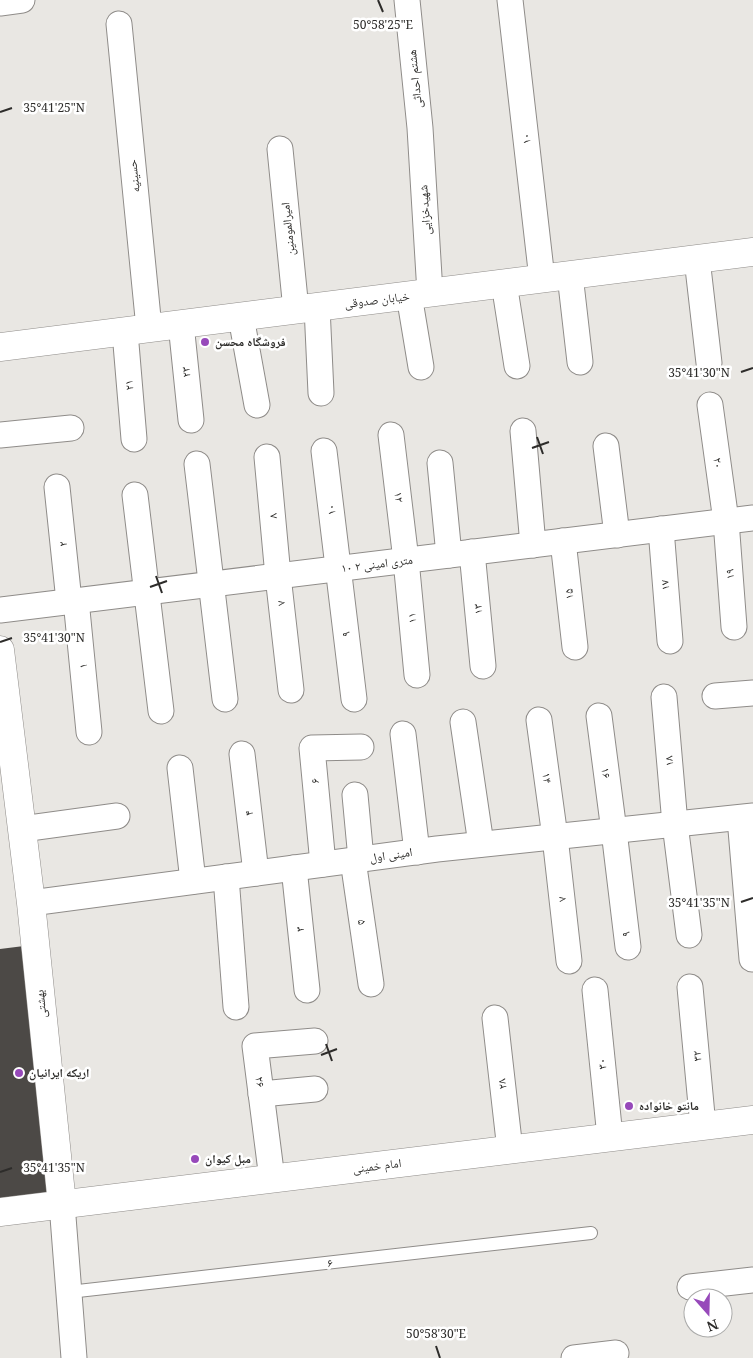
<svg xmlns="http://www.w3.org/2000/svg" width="753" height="1358" viewBox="0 0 753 1358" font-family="'Noto Serif','Noto Naskh Arabic',serif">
  <rect width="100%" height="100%" fill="#e9e7e3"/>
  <!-- building -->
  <path fill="#4c4946" d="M24,946L51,1197L0,1202V949Z"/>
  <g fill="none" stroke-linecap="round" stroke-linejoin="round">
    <defs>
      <path id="lane" d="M69,1292L591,1233"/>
      <g id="street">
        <path d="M407,0L420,128L430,293"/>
        <path d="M510,0L542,279"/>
        <path d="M0,3L22,0"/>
        <path d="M119,24L149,328"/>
        <path d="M280,149L296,310"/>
        <path d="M697,259L709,363"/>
        <path d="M570,275L580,362"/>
        <path d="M504,283L517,366"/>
        <path d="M409,295L421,367"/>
        <path d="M317,307L321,393"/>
        <path d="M241,317L257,405"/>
        <path d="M181,324L191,420"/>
        <path d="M125,332L134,439"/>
        <path d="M710,405L726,521L734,627"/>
        <path d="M523,431L533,545"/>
        <path d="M0,435L71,428"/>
        <path d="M391,435L406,560L417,675"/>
        <path d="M606,446L617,535"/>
        <path d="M324,451L354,699"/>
        <path d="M267,457L278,576L291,690"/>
        <path d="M440,463L449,555"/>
        <path d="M197,464L225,699"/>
        <path d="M57,487L69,601"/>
        <path d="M135,495L161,711"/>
        <path d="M661,529L670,641"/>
        <path d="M563,541L575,647"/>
        <path d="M472,552L483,666"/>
        <path d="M76,600L89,732"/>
        <path d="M0,610L753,518"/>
        <path d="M715,696L753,693"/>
        <path d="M664,697L675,824L689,935"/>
        <path d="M599,716L614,831L628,947"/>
        <path d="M539,720L555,837L569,961"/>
        <path d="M463,722L481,844"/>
        <path d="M403,734L417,852"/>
        <path d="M242,754L256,873"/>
        <path d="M180,768L193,881"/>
        <path d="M355,795L361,859"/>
        <path d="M740,818L752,959"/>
        <path d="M22,829L117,816"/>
        <path d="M353,860L371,984"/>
        <path d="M323,864L312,748L361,747"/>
        <path d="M294,868L307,990"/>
        <path d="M226,877L236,1007"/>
        <path d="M31,903L437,849L753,816"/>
        <path d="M690,987L703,1126"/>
        <path d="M595,990L610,1137"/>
        <path d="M495,1018L510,1150"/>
        <path d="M261,1094L315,1089"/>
        <path d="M272,1179L255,1046L315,1041"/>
        <path d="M62,1204L74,1358"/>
        <path d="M690,1287L753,1280"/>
        <path d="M574,1358L616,1353"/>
      </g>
      <g id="secondary">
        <path d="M0,347L753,252"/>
        <path d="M0,650L31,903L62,1204"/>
        <path d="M0,1212L753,1120"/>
      </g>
    </defs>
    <!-- lane casing -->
    <use href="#lane" stroke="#8f8c89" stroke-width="14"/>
    <!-- street casing -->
    <use href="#street" stroke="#8f8c89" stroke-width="27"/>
    <!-- secondary casing -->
    <use href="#secondary" stroke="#8f8c89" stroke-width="29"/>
    <!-- lane -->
    <use href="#lane" stroke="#fff" stroke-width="12"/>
    <!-- street -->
    <use href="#street" stroke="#fff" stroke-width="25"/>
    <!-- secondary -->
    <use href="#secondary" stroke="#fff" stroke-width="28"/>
  </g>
  <!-- ticks -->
  <path fill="none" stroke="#2d2c2a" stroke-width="2" d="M378,0L383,12M0,112L12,108M741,372L753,368M537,437L543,454M532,448L549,442M156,576L162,593M150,587L167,581M0,642L12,638M741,902L753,898M326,1044L332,1061M321,1055L337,1049M0,1172L12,1168M436,1346L440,1358"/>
  <!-- markers -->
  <g fill="#9749ba" stroke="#fff" stroke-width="2">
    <circle cx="205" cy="342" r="5"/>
    <circle cx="19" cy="1073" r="5"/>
    <circle cx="629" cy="1106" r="5"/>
    <circle cx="195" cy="1159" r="5"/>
  </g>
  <g text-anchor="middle" stroke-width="5" stroke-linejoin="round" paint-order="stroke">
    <!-- street labels -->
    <g font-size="12" fill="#2d2c2a" stroke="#fff">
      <text transform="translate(415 79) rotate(-96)" y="4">هشتم احداثی</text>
      <text transform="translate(526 139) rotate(-97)" y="4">۱۰</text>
      <text transform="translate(134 176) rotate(-96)" y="4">حسینیه</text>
      <text transform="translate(425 210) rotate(-94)" y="4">شهیدخزایی</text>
      <text transform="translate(288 229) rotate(-96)" y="4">امیرالمومنین</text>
      <text transform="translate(377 300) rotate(-7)" y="4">خیابان صدوقی</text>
      <text transform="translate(186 372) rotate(-96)" y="4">۲۳</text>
      <text transform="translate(129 385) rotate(-95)" y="4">۲۱</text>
      <text transform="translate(718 463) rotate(82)" y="4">۲۰</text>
      <text transform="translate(399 497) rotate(83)" y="4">۱۲</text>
      <text transform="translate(331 510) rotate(-97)" y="4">۱۰</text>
      <text transform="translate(273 516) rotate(-95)" y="4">۸</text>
      <text transform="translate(63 544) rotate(-96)" y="4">۲</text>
      <text transform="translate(377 564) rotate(-7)" y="4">۱۰ متری امینی ۲</text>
      <text transform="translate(730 574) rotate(-94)" y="4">۱۹</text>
      <text transform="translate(665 585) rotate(-95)" y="4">۱۷</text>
      <text transform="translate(569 594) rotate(-96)" y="4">۱۵</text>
      <text transform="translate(281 603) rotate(-97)" y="4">۷</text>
      <text transform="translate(478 609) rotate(-96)" y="4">۱۳</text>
      <text transform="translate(412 618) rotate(-96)" y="4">۱۱</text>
      <text transform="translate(346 634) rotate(-97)" y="4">۹</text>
      <text transform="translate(83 666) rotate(-95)" y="4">۱</text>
      <text transform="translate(669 761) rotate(-95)" y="4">۱۸</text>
      <text transform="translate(606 773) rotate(82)" y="4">۱۶</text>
      <text transform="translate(547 778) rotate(82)" y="4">۱۴</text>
      <text transform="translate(315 781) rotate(-95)" y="4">۶</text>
      <text transform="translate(249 813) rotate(-97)" y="4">۴</text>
      <text transform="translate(391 855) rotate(-8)" y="4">امینی اول</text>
      <text transform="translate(562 899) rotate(-97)" y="4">۷</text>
      <text transform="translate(362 922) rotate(82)" y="4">۵</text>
      <text transform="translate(300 929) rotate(-96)" y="4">۳</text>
      <text transform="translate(626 934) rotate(-97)" y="4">۹</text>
      <text transform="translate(41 1004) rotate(-96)" y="4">بهشتی</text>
      <text transform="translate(697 1056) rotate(-95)" y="4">۳۲</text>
      <text transform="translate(602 1064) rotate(-96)" y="4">۳۰</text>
      <text transform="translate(260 1082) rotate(82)" y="4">۲۶</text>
      <text transform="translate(502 1084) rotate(-97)" y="4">۲۸</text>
      <text transform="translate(377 1166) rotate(-7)" y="4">امام خمینی</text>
      <text transform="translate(330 1263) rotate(-6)" y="4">۶</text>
    </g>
    <!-- poi labels -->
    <g font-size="12" font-weight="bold" fill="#2d2c2a" stroke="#fff" text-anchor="start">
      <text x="215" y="346">فروشگاه محسن</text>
      <text x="29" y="1077">اریکه ایرانیان</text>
      <text x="639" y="1110">مانتو خانواده</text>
      <text x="205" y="1163">مبل کیوان</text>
    </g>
  </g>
  <g font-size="12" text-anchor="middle" fill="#2d2c2a" stroke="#fff" stroke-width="5" stroke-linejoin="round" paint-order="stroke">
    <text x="383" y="29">50°58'25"E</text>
    <text x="54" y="112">35°41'25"N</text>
    <text x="699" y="377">35°41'30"N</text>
    <text x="54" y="642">35°41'30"N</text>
    <text x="699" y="907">35°41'35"N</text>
    <text x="54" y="1172">35°41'35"N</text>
    <text x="436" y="1338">50°58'30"E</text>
  </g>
  <!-- north arrow -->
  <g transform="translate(708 1313) rotate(160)"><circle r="24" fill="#ffffff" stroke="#ababaa"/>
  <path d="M0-4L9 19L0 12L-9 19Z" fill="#9749ba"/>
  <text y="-8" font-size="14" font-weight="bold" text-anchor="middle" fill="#2d2c2a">N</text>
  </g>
</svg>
